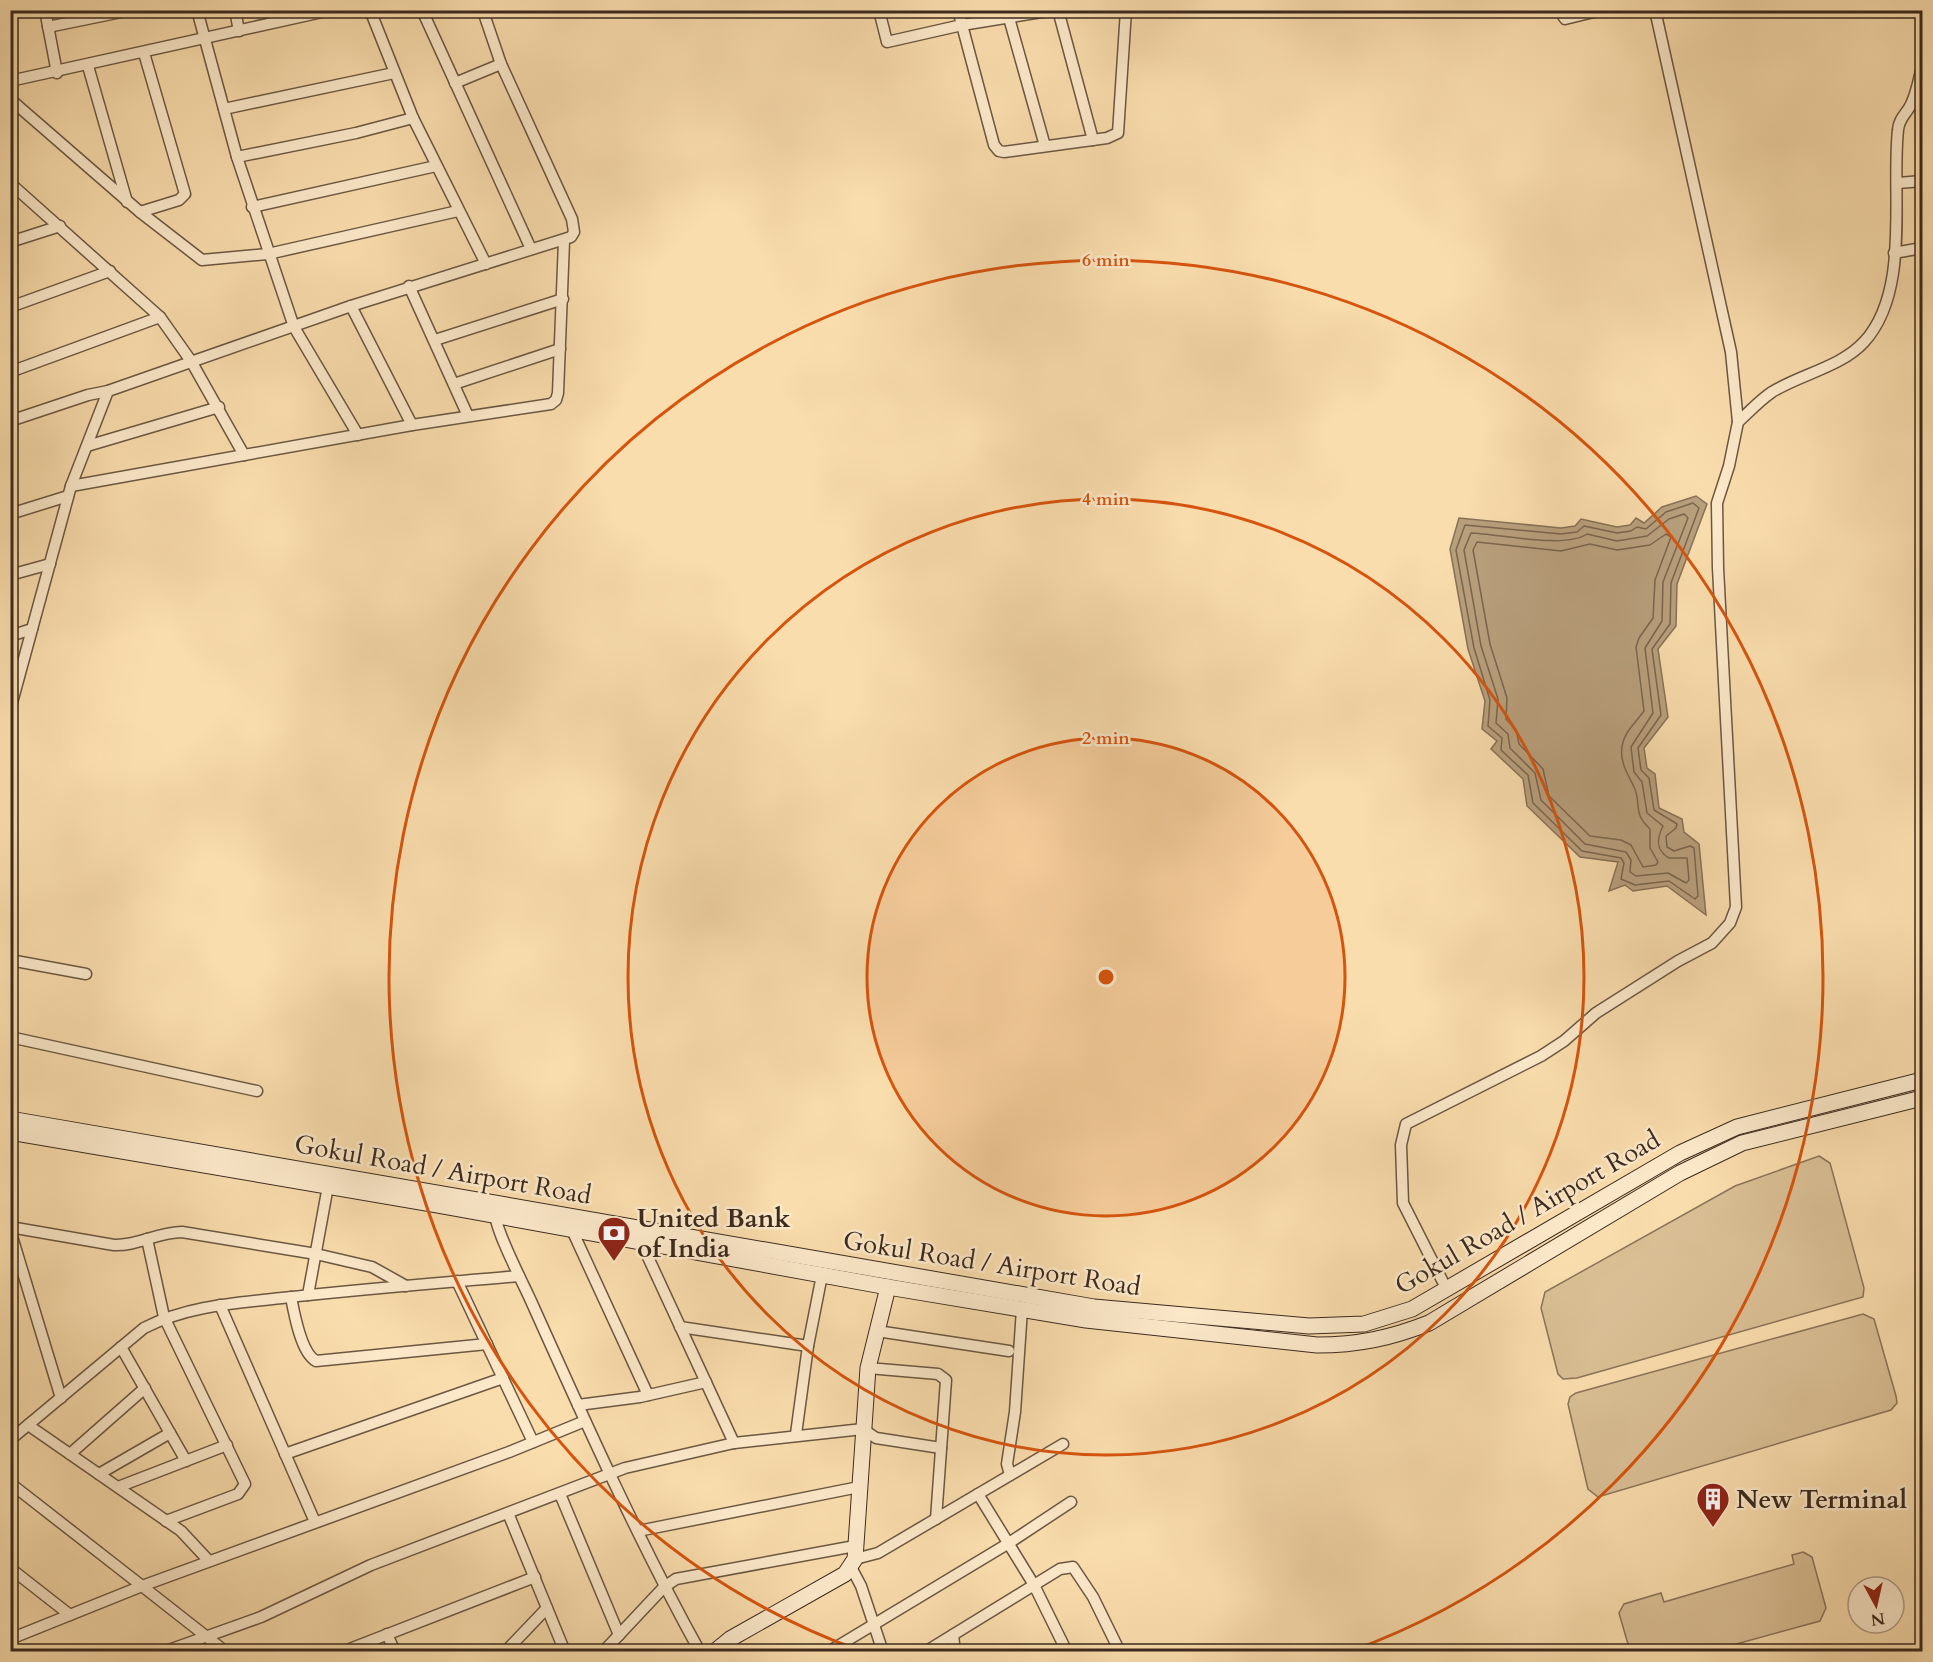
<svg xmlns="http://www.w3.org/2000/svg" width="1933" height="1662" viewBox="0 0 1933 1662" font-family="Cardo,serif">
  <rect width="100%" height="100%" fill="#faddad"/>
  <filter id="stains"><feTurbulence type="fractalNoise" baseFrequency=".00333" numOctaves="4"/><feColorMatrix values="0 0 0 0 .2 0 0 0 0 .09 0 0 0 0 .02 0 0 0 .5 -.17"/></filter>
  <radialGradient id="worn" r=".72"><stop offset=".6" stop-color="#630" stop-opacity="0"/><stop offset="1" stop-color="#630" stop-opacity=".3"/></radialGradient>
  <!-- green -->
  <g fill="#dabf95" stroke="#8a745a" stroke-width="1.5">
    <path d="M1819,1156L1830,1163L1864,1288L1863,1297L1577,1378L1563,1379L1558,1374L1541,1308L1545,1292L1735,1186Z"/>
    <path d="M1863,1314L1874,1319L1896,1396L1897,1403L1891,1410L1598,1497L1588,1489L1568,1404L1570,1397L1576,1393Z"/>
    <path d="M1803,1552L1812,1557L1826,1608L1820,1621L1711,1651H1630L1619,1613L1624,1604L1661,1593L1664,1602L1794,1564L1792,1555Z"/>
  </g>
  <!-- water -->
  <path fill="#b9a07d" stroke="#877157" stroke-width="1.5" d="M1696,496L1707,504L1677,584L1676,626L1658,649L1668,717L1644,748L1647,768L1655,774L1659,808L1682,819L1684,832L1699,844L1706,915L1667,886L1633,891L1625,885L1609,891L1618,862L1580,857L1527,806L1523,779L1491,749L1497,741L1482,729L1485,701L1468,649L1450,549L1459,518L1561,528L1575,526L1581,519L1617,527L1630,525L1636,518L1644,523L1662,507Z"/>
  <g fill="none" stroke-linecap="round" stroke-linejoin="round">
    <!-- shore -->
    <g stroke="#7a654e" stroke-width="1.5">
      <path d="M1693,503L1699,508L1671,583L1670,624L1652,649L1661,715L1638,748L1641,770L1649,778L1654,810L1677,824L1676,828L1666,836L1667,847L1674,851L1690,846L1694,848L1698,896L1695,899L1669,881L1635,885L1621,879L1624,863L1621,858L1582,851L1533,803L1528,775L1501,750L1502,738L1488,726L1490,700L1474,648L1456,550L1465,525L1561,534L1577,532L1584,526L1617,533L1631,531L1637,527L1646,529L1666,512Z"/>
      <path d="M1684,514L1688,518L1663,582L1662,621L1645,648L1653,713L1631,747L1634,772L1642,782L1647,813L1663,826C1657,838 1655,850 1669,858H1687L1689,880L1686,883L1668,873L1636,876L1630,872L1631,860L1626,852L1585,844L1541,800L1535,773L1510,748L1508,734L1496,723L1498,699L1481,646L1464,550L1471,533C1499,534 1566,549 1587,534L1617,541L1647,536L1669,519Z"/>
      <path d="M1666,534L1671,537L1655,580L1653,618L1639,638L1636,647L1644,711C1637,721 1626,730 1623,742C1618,759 1627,773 1634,787C1642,804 1632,813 1650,829V848L1658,862L1656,865L1643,867L1631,845L1621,840L1590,836L1549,796L1543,769L1519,744L1516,730L1506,719L1507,698L1490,644L1473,550L1477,542L1561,551L1590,544L1617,550L1650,545Z"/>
    </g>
    <defs>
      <g id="street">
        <path d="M45,10L57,73"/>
        <path d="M197,10L237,157L294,327L358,435"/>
        <path d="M235,10L239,31"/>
        <path d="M370,10L413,118L486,264"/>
        <path d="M422,10L531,249"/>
        <path d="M879,10L887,42L962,25L1054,10"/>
        <path d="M958,10L994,145L999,151L1004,152L1107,138L1118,133L1126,10"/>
        <path d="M1058,10L1093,140"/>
        <path d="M1559,10L1565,19L1602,10"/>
        <path d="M1009,18L1045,146"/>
        <path d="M48,27L131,10"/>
        <path d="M88,66L127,202"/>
        <path d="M10,81L331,10"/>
        <path d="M455,83L501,64"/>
        <path d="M10,99L140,212L202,260L268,254L458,211"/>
        <path d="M224,109L394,73"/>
        <path d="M237,157L356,133L413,118"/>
        <path d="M10,183L160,317L191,361L244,455"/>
        <path d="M1898,183L1922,181"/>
        <path d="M252,207L436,166"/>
        <path d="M140,212L179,200L185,194L144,53"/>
        <path d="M10,242L60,226"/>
        <path d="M1894,253L1922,248"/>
        <path d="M409,286L468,416"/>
        <path d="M351,306L412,425"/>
        <path d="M10,307L110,271"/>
        <path d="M435,340L563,299"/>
        <path d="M10,372L160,317"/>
        <path d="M454,384L560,349"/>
        <path d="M10,421L88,395L108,391L351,306L571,237L574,232L572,219L501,64L484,14"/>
        <path d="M1738,422C1749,412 1760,400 1772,392C1801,374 1841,367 1864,342C1911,291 1891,193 1898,130C1899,117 1908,113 1912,102C1917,91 1919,78 1922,67"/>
        <path d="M87,446L219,407"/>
        <path d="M71,486L412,425L551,404L556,400L558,393L564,241"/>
        <path d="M10,514L68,496"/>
        <path d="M10,575L50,564"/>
        <path d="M10,636L32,629"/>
        <path d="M10,710L71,486L108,391"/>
        <path d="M10,960L86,974"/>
        <path d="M10,1037L257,1091"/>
        <path d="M495,1212C494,1228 523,1283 531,1301C584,1419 637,1538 700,1652"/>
        <path d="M10,1227L114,1245C138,1246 158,1232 182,1232L316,1254L372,1267L406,1286"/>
        <path d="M10,1230L61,1398"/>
        <path d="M572,1230L648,1395"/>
        <path d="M147,1239L164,1317L245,1484L238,1494L166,1521"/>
        <path d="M641,1242L734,1443"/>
        <path d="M457,1281L533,1442"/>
        <path d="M1447,1290L1403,1203L1401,1145L1406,1124L1541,1056L1564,1041L1596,1013L1678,961L1712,943L1730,923L1736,907L1718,568L1717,503L1729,466L1738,422L1731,352L1655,10"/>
        <path d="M308,1295L328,1186"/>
        <path d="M291,1297C294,1313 301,1353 316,1361L487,1344"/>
        <path d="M220,1305L315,1522"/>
        <path d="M680,1327L808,1346"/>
        <path d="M877,1331L1009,1351"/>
        <path d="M121,1347L186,1461"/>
        <path d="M868,1368L938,1374L946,1380L936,1519"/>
        <path d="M578,1405L640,1397L706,1382"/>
        <path d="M28,1425L181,1531L209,1561"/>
        <path d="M796,1434L808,1346L822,1275"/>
        <path d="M10,1440L144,1328C187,1306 235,1303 282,1298C361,1289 440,1283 519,1276"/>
        <path d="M70,1454L145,1388"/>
        <path d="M285,1454L503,1378"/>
        <path d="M99,1474L170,1433"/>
        <path d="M1010,1475L1007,1464L1015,1412L1022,1309"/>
        <path d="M10,1483L142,1586L509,1452L585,1421"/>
        <path d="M118,1487L227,1445"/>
        <path d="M560,1494L619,1635"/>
        <path d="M978,1494L1034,1585L1067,1652"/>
        <path d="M508,1513L565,1652"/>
        <path d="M638,1531L859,1487"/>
        <path d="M855,1559L878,1553L1063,1444"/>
        <path d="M851,1567L861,1586L883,1652"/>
        <path d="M10,1568L70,1615"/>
        <path d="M387,1634L395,1652"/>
        <path d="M953,1635L955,1652"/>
        <path d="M10,1639L142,1586L226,1652"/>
        <path d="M163,1652L261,1617L371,1565L625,1468L734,1443L863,1429L876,1438L941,1448"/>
        <path d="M342,1652L535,1577"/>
        <path d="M505,1652L547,1608"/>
        <path d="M603,1652L664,1587L676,1579L855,1546"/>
        <path d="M828,1652L1009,1543L1071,1502"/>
        <path d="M925,1652L1060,1569L1073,1567L1093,1597L1120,1652"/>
      </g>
      <g id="secondary">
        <path d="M10,1119L1094,1307L1309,1326L1364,1324L1412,1309L1680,1153L1737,1127L1922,1080"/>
        <path d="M10,1132L438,1205L888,1287L1086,1320L1317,1345C1358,1345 1391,1338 1429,1323L1680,1173L1742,1143L1922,1098"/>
        <path d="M714,1652L730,1639L845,1574L855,1559L868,1368L888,1287"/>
      </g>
    </defs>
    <!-- street casing -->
    <use href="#street" stroke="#6b5742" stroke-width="13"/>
    <!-- secondary casing -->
    <use href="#secondary" stroke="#3b2a1f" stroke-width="17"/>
    <!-- street -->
    <use href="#street" stroke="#fce9ca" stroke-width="10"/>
    <!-- secondary -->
    <use href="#secondary" stroke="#fce9ca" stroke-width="15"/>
  </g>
  <!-- distance rings -->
  <circle cx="1106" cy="977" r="239" fill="#d7540e" fill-opacity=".12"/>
  <g fill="none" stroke="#d7540e" stroke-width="3">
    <circle cx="1106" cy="977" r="239"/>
    <circle cx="1106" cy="977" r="478"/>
    <path d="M861 1651A717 717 0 1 1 1351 1651"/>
  </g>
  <!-- icons -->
  <defs>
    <symbol id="bank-pin" viewBox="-11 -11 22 30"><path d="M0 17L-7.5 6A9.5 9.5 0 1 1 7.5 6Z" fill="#8f2418" stroke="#fce9ca"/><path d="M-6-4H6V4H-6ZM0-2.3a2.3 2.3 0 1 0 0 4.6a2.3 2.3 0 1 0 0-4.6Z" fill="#fff"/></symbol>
    <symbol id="building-pin" viewBox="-11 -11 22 30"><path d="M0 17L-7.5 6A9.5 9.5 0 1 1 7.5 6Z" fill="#8f2418" stroke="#fce9ca"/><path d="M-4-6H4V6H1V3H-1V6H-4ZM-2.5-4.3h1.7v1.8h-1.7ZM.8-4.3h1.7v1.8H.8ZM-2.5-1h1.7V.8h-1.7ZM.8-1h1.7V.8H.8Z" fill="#fff"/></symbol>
  </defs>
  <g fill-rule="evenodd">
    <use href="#bank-pin" x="595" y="1214" width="38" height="52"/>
    <use href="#building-pin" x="1694" y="1480" width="38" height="52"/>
  </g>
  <g text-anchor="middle" stroke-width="5" stroke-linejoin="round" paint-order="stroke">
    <!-- street labels -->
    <g font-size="26" fill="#3b2a1f" stroke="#fce9ca">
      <text transform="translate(443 1169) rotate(10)" y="9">Gokul Road / Airport Road</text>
      <text transform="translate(1527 1212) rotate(-30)" y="9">Gokul Road / Airport Road</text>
      <text transform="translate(992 1263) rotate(9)" y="9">Gokul Road / Airport Road</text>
    </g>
    <!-- poi labels -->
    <g font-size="26" font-weight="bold" fill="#3b2a1f" stroke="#fce9ca" text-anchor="start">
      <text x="637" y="1227">United Bank<tspan x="637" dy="30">of India</tspan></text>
      <text x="1736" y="1508">New Terminal</text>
    </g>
  </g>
  <circle cx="1106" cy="977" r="9" fill="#d7540e" stroke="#fce9ca" stroke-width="3"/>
  <g font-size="18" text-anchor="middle" font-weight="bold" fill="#d7540e" stroke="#fce9ca" stroke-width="5" stroke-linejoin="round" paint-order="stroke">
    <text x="1106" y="266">6 min</text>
    <text x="1106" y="505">4 min</text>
    <text x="1106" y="744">2 min</text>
  </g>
  <!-- margin -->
  <rect width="1933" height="1662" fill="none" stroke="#faddad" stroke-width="36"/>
  <rect x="12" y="12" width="1909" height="1638" fill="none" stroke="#3b2a1f" stroke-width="3"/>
  <rect x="18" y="18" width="1897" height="1626" fill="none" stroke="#3b2a1f" stroke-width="1.5"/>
  <!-- north arrow -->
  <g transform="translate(1876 1605) rotate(172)"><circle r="28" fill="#fce9ca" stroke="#af9d86" stroke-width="1.5"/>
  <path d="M0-4.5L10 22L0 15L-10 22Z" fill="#8f2418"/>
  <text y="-9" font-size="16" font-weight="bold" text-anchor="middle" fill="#3b2a1f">N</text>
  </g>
  <rect width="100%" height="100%" filter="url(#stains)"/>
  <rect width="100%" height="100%" fill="url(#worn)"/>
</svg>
